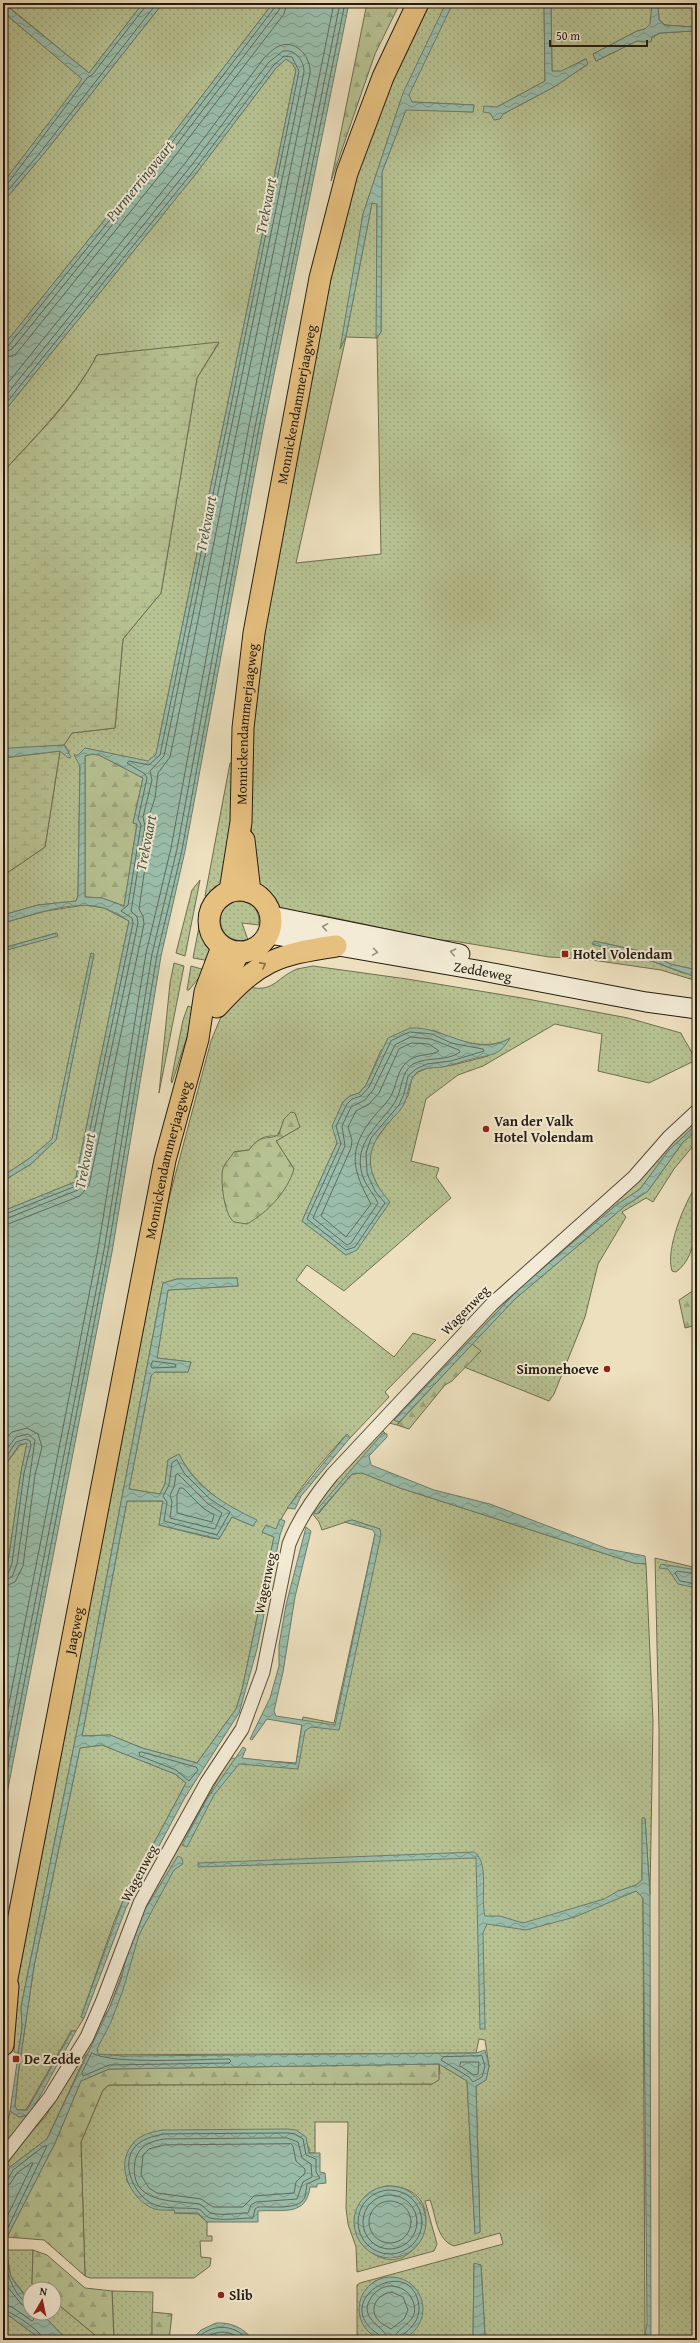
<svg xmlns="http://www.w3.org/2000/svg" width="700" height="2343" viewBox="0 0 700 2343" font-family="'Gentium Book Plus',serif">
  <defs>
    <pattern id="grass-dots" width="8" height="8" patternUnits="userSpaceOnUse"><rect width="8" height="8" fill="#b7c292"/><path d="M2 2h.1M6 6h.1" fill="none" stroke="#9da67d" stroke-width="1.8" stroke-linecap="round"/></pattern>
    <pattern id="forest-firs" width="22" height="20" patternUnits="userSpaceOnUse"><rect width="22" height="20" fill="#b7c292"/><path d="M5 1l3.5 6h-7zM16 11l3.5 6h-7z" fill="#9da67d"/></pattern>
    <pattern id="wetland-marsh" width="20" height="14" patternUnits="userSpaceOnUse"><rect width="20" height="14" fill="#b7c292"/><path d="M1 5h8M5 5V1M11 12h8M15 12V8" fill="none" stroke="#9da67d"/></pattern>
    <pattern id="water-waves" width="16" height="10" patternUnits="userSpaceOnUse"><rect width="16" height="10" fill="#9abeab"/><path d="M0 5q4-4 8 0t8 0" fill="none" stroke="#7d9a8a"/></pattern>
  </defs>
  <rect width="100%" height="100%" fill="#ede0be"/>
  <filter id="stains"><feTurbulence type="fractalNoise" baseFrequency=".005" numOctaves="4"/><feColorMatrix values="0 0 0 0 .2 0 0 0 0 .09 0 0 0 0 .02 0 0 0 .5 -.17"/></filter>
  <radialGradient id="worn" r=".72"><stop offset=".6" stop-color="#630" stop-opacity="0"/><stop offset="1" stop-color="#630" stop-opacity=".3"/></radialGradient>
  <!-- grass -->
  <g fill="url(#grass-dots)" stroke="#6e6e51" fill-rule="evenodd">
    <path d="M4,3H143L89,73Z"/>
    <path d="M163,3H273L156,156L3,346V202L42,156Z"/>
    <path d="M430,3H544L545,81L497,107L503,114L554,87L588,64L585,59L561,72L552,71L551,3H604V7L652,6L651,24L645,29L637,31L593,54L596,61L637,41L644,42L660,33L693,31V27L665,25L659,20L658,6L697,5V970L670,964L649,953L594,941L592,944L649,960L683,973L697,972V981L661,970L585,959L549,957L454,941L439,940L321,915L287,917L275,910L270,900L258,890L252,855L251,812V744L257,681L273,579L329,286L359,167L392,80ZM403,94L412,102L474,105L473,112L406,109L382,172L381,332L377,338V204L372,203L346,336L341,347L363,214ZM346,337L377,338L381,554L296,563Z"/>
    <path d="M3,12L83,79L3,183Z"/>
    <path d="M286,59L292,63L296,70L156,754L148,762L85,748L78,759L80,766L78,896L76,901L38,905L3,915V873H7L45,847L60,751L68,757L69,751L64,745L72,733L115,728L123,639L161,593L197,378L219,343L97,355C74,399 36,435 3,472V413L198,171L276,68Z"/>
    <path d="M230,763H234V826L222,887L211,897L205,896Z"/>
    <path d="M200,880L185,956L176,953L192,890Z"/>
    <path d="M235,901C251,901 260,908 259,925L242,923L248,940C228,944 216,929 222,910Z"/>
    <path d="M85,905L104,908L129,921L75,1182L3,1211V1181L31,1164L56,1140L94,954L91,953L52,1140L30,1158L3,1176V951L57,936L56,933L3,948V923L46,911Z"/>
    <path d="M199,927H203L211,946L210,961L193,958Z"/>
    <path d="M174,963L184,966L159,1093L170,983Z"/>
    <path d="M191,966L205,970L189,990H187Z"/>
    <path d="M313,966L407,979L522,998L628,1018L681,1033C686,1044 692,1049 694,1061L649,1083L598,1071L602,1034L555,1024L483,1066L458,1075L426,1099L411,1161L439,1168L436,1177L451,1198L344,1291L307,1265L296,1280L394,1357L413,1333L436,1340L385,1392L389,1397L350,1438L347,1434C321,1463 293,1494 276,1529L262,1532L274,1537L242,1690L236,1709L197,1763L142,1748L110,1735L82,1736L127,1501H163L159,1525L211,1538L219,1539L232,1517L253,1526C226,1503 195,1487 179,1454L168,1460L165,1484L160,1494L129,1489L151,1376L155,1372H188L191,1362L157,1358L168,1290L238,1286L237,1278L177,1279L163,1283L82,1706L21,2007L22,2028L18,2053L14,2052L17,1975L27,1920L63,1745L94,1576L168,1202L211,1041L220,1019L245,986C274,994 274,979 297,969C302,968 308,967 313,966ZM433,1030C458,1041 484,1051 509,1039L488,1056L453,1065L428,1068L418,1072L412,1078L408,1096L375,1141L370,1154L371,1171L379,1189L346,1255L302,1221L337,1143L338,1113L343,1102L350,1096L359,1093L366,1085L381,1050ZM288,1115L300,1127L276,1141L294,1169L234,1152L249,1150C257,1140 263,1135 277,1136Z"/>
    <path d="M188,1006L196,1009L172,1083L171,1081L183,1020Z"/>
    <path d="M697,1119V1124L669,1150L640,1189L615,1206L520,1288L394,1420L399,1422L397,1425L389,1423L462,1340L668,1143Z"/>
    <path d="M697,1130V1148L693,1146L674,1169L653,1202L646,1198L622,1212L626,1217L598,1264L585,1317L554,1394L549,1401L464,1367L480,1351L472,1344L515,1299L625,1206L648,1191L683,1142Z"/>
    <path d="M697,1184C697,1211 700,1255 676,1272L672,1271C665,1249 685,1202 697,1184Z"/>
    <path d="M383,1431L385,1433L318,1514L352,1474L362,1473L400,1488L634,1563L646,1564L653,1721L650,1895L645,1819L643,1818L642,1880L636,1885L619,1891H636L643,1898L645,2340H497V2337L485,2336L481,2265L474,2264L473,2340H399L406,2337L419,2294L414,2287L384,2278L375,2281L367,2288L360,2316L366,2329L383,2340H357V2285L360,2283L503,2244L500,2233L454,2246C436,2240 436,2215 430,2200L425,2201L437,2244L434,2251L357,2272L356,2247L348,2224L346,2208L348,2122H315V2153H309V2147L126,2179C139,2202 148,2209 174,2210L175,2213L198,2214L207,2222V2236H212V2241H200L201,2257L211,2258L210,2266L194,2278H90L85,2276L81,2142L103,2090L109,2085L432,2084L440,2073L439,2064L467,2081L475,2233L480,2232L476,2086L486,2080L489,2066L485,2040L479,2039L476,2053L86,2055L47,2139L10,2167L5,2160L46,2116L86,2043L109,2009L151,1896L230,1758L296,1763L303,1717L334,1723L375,1534L380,1529L352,1520L322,1530L319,1522L311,1512L313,1504L376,1432ZM387,2186C462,2186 414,2300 362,2244L356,2212C362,2197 372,2189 387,2186Z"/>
    <path d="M27,1443L21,1472L8,1563L3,1577V1468L20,1445Z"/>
    <path d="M655,1558L697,1568V2340H659V1731Z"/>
    <path d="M102,1745L175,1774L186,1783L123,1901L114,1922L81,2017L84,2018L76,2031H71L26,2110H17L15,2106L18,2075L34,1966L80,1748Z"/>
    <path d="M10,2111L19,2117L28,2115L27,2123L8,2144L3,2141Z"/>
    <path d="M6,2250H33L32,2284L39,2289H30V2301L11,2277Z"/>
    <path d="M112,2291L153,2292L152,2340H114Z"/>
    <path d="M54,2301L101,2340H67L41,2313H54Z"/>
    <path d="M3,2314L8,2315L42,2340H3Z"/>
  </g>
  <!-- forest -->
  <g fill="url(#forest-firs)" stroke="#6e6e51">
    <path d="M367,3H400L375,54L331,181Z"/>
    <path d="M92,754L99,755L143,778L133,823L137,824L124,906L102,898L85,897V756Z"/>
    <path d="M291,1112L295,1113L300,1127L276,1141L294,1169C287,1192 268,1212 247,1224L234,1222C224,1215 220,1180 223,1168C225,1163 231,1157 234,1152L249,1150C263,1131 269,1142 279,1134L284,1119Z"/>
    <path d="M697,1288V1325L685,1328L679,1300Z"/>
    <path d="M472,1344L481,1351L452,1381L445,1385L409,1429L397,1425Z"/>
    <path d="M439,2064V2080L432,2084L109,2085L103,2090L81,2142L85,2276L44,2240L7,2237L55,2143L81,2081L109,2069Z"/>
    <path d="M33,2250L47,2255L85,2288L112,2291L114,2340H101L54,2301V2289H39L32,2284Z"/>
    <path d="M152,2312L172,2314L169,2340H152Z"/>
  </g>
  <!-- wetland -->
  <g fill="url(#wetland-marsh)" stroke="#6e6e51">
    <path d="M219,342L197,378L161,593L123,639L115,728L72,733L64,745L3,750V472C36,436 75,399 97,355Z"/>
    <path d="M60,751L45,847L7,873H3V758Z"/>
  </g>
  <!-- water -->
  <g fill="url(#water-waves)" stroke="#6b7d6d" fill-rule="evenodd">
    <path d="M3,3L89,73L143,3H163L42,156L3,202V183L82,79L3,12Z"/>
    <path d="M273,3H349L263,429L185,851L161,956L112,1252L3,1814V1577L8,1563L21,1472L27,1443L19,1445L3,1468V1211L75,1182L129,921C122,917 113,911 104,908C75,899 32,915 3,923V915L38,905L76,901L78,896L80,766L74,755H78L85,748L148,761L156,754L296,70L292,63L286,59L276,68L198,171L3,413V346L156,156ZM92,754L99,755L143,778L133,823L137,824L124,906L102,898L85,897V756Z"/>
    <path d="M446,3H453L409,95L412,102L474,105L473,112L406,110L382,172L381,332L376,338L377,204L372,203L346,336L340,349L363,214L403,93Z"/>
    <path d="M544,3H551L552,71H561L586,59L588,64L554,87L503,114L500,119L494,120L490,113L483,112L484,106L497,107L545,81Z"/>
    <path d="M652,3H658L659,20L665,25L693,27V31L660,33L652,37L651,42L637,41L596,61L593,54L637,31L645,29L650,24Z"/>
    <path d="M64,745L71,757L68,758L60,751L3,758V750L10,748Z"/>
    <path d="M57,933L58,936L3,951V948Z"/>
    <path d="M594,941L649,953L670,964L697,970V972L693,976L649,960L592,944Z"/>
    <path d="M91,953L94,954L56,1140L31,1164L3,1181V1176L30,1158L52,1139Z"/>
    <path d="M410,1028C444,1026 477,1059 510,1038C499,1057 491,1054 472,1059C462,1061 453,1065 443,1067C434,1068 427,1067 419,1071C408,1077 409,1095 403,1106C398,1114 390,1120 385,1127C362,1154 368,1177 390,1202L357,1250L346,1255L302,1221L337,1143L332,1126L343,1102L350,1096L359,1093L366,1085L388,1038Z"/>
    <path d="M697,1124V1130L683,1142L648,1191L625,1206L515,1299L399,1422L394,1420L520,1288L615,1206L640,1189L669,1150Z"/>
    <path d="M237,1278L238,1286L168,1290L157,1358L191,1362L188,1372H155L151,1376L129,1489L160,1494L165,1484L168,1460L179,1454C195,1488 224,1504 257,1520L253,1526L232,1517L219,1539L159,1525L163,1501H127L82,1736L110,1735L142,1748L197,1763L236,1709L242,1690L274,1537L262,1532L266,1525L276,1529L280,1519L285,1521L280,1535L257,1649L239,1713L184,1799L126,1908L84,2018L81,2017L123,1901L186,1783L175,1774L102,1745L80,1748L34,1966L18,2075L15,2106L17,2110H27L72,2031H76L34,2107L28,2115L19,2117L10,2111L22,2028L21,2007L82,1706L163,1283L177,1279Z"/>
    <path d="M383,1433L387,1434V1437L369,1456L371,1465L434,1490L490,1504L608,1549L645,1556L646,1564L634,1563L400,1488L362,1473L352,1474L317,1514L314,1513Z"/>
    <path d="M347,1434L350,1438L301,1496L295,1509L287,1508Z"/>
    <path d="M352,1520L380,1529L381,1535L339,1730L311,1727L305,1731L298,1769L239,1764L214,1795L187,1847L182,1845L207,1799L243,1747L246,1749L242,1758L296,1764L302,1725L267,1719L252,1740L250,1739L270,1698L279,1666V1645L286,1605L306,1527L311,1531L295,1597L283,1672L274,1711L276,1716L335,1725L375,1534L373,1530L344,1522Z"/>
    <path d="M661,1564L697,1570V1588L678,1584L668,1569L659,1568Z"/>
    <path d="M642,1818H645L650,1895L651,2340H510L623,2338L645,2335L647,2323L643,1898L636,1891L575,1917L526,1930L487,1924L483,1933L485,2029H480L476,1858L198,1867V1863L474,1852C490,1862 480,1899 485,1916H500L523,1923L604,1899L618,1891L636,1885L642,1880Z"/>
    <path d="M178,1856L182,1858L183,1864L174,1870L139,1935L123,1990L111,2022L97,2049L98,2054L123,2056L476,2053L485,2050L489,2066L486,2080L476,2086L480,2232L475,2234L467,2081L439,2064L109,2069L81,2081L55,2143L7,2237C6,2250 6,2266 12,2278C20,2293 30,2295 30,2313H41L67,2340H42L8,2315L3,2314L4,2179L10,2167L47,2139L109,2009L121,1980L129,1945L144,1911Z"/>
    <path d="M288,2129L296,2130L306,2137L309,2153H320V2172L325,2173L326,2183L317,2184V2187H310C306,2217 283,2209 258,2211V2222H207L198,2213H175L174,2210C166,2210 157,2211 150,2207C130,2197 116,2166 131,2146C138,2135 151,2132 163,2130Z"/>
    <circle cx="390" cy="2222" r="36"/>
    <path d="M474,2263L481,2265L485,2336L497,2337V2340H473Z"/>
    <circle cx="391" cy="2309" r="32"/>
    <path d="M216,2323C231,2322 244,2328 253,2340H191L201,2330Z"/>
  </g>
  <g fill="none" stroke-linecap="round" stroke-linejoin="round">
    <!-- shore -->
    <g stroke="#5f6c5e" stroke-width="1">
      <path d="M3,185L8,183L87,78L92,75L145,7L146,3"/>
      <path d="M3,196L39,154L157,3"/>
      <path d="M3,348L8,346L160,158L275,7L276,3"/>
      <path d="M3,353L12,349L164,161L279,10L281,3"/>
      <path d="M3,359L16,354L168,165L284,14L287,3"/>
      <path d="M3,389L186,162L264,58C270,53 274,47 282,45C298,41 311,58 310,73L170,757L158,773L155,798L149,816L151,826L139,909L143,916L144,924L89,1185L80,1196L3,1226"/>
      <path d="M3,399L191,166L269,62L283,51C295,49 304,60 304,72L164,756L150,771L152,780L143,817L145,826L131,911L137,917L138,923L83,1184L78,1190L3,1220"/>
      <path d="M3,407L195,169L273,66L284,56L292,57L299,71L160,755L149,765L129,761L127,763L145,774L147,778L138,819L141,825L128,905L121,911L132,918L133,923L79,1182L76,1186L3,1215"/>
      <path d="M410,1032L432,1034L451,1043L483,1049L484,1051L451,1061L427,1064L416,1069L408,1076L404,1094L399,1105L371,1138L366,1153L367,1173L375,1191L385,1203L355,1247L346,1250L307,1219L341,1144L336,1126L347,1104L352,1099L361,1096L369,1087L391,1041Z"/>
      <path d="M411,1037L431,1039L459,1050L460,1052C447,1062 428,1056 413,1064C400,1073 403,1089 395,1102C380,1125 353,1142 362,1174C365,1185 374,1194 378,1203L351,1243L347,1245L313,1218L345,1146L342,1126L351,1107L365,1100L373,1090L395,1045Z"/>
      <path d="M412,1043L429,1044L439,1051C431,1056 418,1053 408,1061C395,1072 398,1086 389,1099C384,1106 377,1112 371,1120C347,1152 353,1171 371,1204L346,1237L321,1216L351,1148L352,1140L348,1127L356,1111L369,1104L379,1093L399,1049Z"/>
      <path d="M153,1361L175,1364L176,1367L152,1368L151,1366Z"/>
      <path d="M3,1442L12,1432L27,1428L38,1434L42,1447L35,1475L23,1566L15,1582L3,1587"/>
      <path d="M3,1454L16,1437L28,1434L35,1440L17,1564L12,1577L3,1581"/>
      <path d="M177,1460L184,1473L210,1499L230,1512L217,1535L164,1521L167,1502L163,1496L169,1485L172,1463Z"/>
      <path d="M3,1462L16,1442L26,1439L30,1441L31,1445L24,1473L12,1563L8,1574L3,1576"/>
      <path d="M178,1474L207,1503L222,1513L215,1529L170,1518L172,1502L170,1495L174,1487L176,1475Z"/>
      <path d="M180,1488H183L203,1508L214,1515L212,1522L177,1513V1495Z"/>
      <path d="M697,1574L677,1571L675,1573L680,1581L697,1584"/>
      <path d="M3,1734L98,1249L146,953L171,848L249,426L334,3"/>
      <path d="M142,1752L196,1767L198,1770L189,1781L176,1770L140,1756L139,1753Z"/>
      <path d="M3,1766L104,1250L152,954L177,849L255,427L340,3"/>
      <path d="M3,1792L108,1251L157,955L182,850L259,428L345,3"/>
      <path d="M92,2053C111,2065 201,2059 229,2059L231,2061L229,2063L109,2065L83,2076L82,2073Z"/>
      <path d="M482,2056L485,2066L482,2077L473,2082L469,2077L441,2060L443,2057Z"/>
      <path d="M461,2062H479L478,2074L474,2075L460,2066Z"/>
      <path d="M288,2133L295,2134L303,2139L306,2155L316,2159V2172L320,2178L307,2184C306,2188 306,2193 305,2197C299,2211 270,2206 258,2207L255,2209L253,2218C239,2218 223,2221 210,2218C205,2217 203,2210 198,2209C184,2207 163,2210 151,2203C134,2194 121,2165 134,2148C141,2139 153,2136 164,2134Z"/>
      <path d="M287,2138L298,2142L302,2158L311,2164L312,2177L303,2182L297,2199L256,2202L251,2205L248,2213C237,2213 221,2216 211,2213C206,2211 204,2205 199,2204C171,2200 128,2204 135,2161C138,2146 151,2141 164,2139Z"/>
      <path d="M291,2144L293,2146L296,2161L305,2169V2173L296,2182L294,2193L254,2196L243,2207H213L201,2199L157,2193L149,2188L141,2175L143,2155L149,2149L164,2145Z"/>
      <path d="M3,2181L8,2179L13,2170L44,2146H47L3,2238"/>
      <path d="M3,2186L10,2184L17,2173L31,2163H33L3,2225"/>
      <circle cx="390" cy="2222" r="32"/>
      <circle cx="390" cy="2222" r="27"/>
      <circle cx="390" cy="2222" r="21"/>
      <path d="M3,2258C6,2270 15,2301 30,2303"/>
      <path d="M3,2281L22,2305L30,2308"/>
      <path d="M392,2292L403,2297L408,2310L404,2319L391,2329C387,2326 381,2324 378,2320C368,2308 378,2293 392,2292Z"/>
      <path d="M3,2305L12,2307L32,2321L34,2319L33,2313"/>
      <path d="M3,2310C11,2311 43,2332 44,2340"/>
      <path d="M196,2340C210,2323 234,2323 248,2340"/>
      <path d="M203,2340C214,2330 230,2329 241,2340"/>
      <path d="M383,2340L381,2336C324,2302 412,2250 419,2306C420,2320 411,2329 401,2336L399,2340"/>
      <path d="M388,2340C387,2326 354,2319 373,2295C378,2289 384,2286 392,2286C400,2287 407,2290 411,2297C425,2323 395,2325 394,2340"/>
    </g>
    <defs>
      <path id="minor" d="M3,2157L50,2097L87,2037L103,2000L140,1903L207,1782L242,1729L263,1672L289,1544C299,1518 314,1497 332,1475L492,1304L634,1177L669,1137L697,1111"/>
      <g id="secondary">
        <path d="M272,916L460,954"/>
        <path id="s1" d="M269,934L477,970L646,1002L697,1009"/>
      </g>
      <g id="primary">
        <path d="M244,840L250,892"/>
        <circle cx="240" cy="921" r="31"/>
        <path id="s2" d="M230,891L241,822L243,728L254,633L320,278L347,173L383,77L418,3"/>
        <path d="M219,1000L229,972L239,952"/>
        <path d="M217,1007C259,961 275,955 336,946"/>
        <path id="s3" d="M3,1999L165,1160L198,1039L205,992L222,947"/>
        <path d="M3,2045L8,1986"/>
      </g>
    </defs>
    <!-- minor casing -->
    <use href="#minor" stroke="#564c3c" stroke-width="15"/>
    <!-- secondary casing -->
    <use href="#secondary" stroke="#241b10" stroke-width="21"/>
    <!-- primary casing -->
    <use href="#primary" stroke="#241b10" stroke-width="23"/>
    <!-- minor -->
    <use href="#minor" stroke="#f3ebd5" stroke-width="13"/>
    <!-- secondary -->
    <use href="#secondary" stroke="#f3ebd5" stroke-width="19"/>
    <!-- primary -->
    <use href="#primary" stroke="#e6c07f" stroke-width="21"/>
  </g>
  <!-- one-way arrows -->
  <defs><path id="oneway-chevron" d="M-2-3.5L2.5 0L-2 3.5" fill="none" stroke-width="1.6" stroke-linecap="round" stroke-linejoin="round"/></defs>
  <g stroke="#968d7c">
    <use href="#oneway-chevron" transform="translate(325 927) rotate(-170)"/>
    <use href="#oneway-chevron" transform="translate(375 952) rotate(9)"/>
    <use href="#oneway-chevron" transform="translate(453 952) rotate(-169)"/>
  </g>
  <use stroke="#856e48" href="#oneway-chevron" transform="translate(263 965) rotate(-28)"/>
  <!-- markers -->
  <g fill="#8f2418" stroke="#f3ebd5" stroke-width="1.5">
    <rect x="561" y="950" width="8" height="8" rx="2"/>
    <circle cx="486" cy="1129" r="4"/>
    <circle cx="607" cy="1369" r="4"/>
    <rect x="12" y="2055" width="8" height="8" rx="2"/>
    <circle cx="221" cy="2295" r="4"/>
  </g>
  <g text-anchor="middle" stroke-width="4" stroke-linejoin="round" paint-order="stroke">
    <!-- street labels -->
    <g font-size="14" fill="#241b10" stroke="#f3ebd5">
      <text dy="5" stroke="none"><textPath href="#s2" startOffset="492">Monnickendammerjaagweg</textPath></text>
      <text dy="5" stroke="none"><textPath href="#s2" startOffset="168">Monnickendammerjaagweg</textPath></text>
      <text dy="5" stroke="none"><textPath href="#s1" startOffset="217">Zeddeweg</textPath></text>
      <text dy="5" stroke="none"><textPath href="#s3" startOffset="855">Monnickendammerjaagweg</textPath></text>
      <text transform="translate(465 1310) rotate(-46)" y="5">Wagenweg</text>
      <text transform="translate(265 1583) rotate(-78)" y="5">Wagenweg</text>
      <text dy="5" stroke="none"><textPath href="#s3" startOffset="375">Jaagweg</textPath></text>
      <text transform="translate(139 1873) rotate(-62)" y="5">Wagenweg</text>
    </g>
    <!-- poi labels -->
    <g font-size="14" font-weight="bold" fill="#241b10" stroke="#f3ebd5" text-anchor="start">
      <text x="573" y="959">Hotel Volendam</text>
      <text x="494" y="1126">Van der Valk<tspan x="494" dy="16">Hotel Volendam</tspan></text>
      <text x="599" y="1374" text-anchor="end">Simonehoeve</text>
      <text x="24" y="2064">De Zedde</text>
      <text x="229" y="2300">Slib</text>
    </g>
    <!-- water labels -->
    <g font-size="15" font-style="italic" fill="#4d5446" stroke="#f3ebd5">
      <text transform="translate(140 181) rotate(-51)" y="5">Purmerringvaart</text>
      <text transform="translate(266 206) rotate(-79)" y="5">Trekvaart</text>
      <text transform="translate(206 524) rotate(-79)" y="5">Trekvaart</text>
      <text transform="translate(146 843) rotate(-79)" y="5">Trekvaart</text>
      <text transform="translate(85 1161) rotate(-79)" y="5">Trekvaart</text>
    </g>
  </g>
  <!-- margin -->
  <rect width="700" height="2343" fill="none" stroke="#ede0be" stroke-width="16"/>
  <rect x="4" y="4" width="692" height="2335" fill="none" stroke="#241b10" stroke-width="2"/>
  <rect x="8" y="8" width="684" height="2327" fill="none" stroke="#241b10"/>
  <!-- north arrow -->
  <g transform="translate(42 2301) rotate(9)"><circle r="19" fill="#f3ebd5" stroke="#a09886"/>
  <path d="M0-3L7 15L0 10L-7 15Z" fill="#8f2418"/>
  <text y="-6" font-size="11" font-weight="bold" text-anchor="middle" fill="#241b10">N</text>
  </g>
  <!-- scale -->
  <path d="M550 40v6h97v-6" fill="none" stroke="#241b10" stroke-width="2"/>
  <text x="556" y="40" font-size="12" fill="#241b10" stroke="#f3ebd5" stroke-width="3" paint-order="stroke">50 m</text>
  <rect width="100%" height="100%" filter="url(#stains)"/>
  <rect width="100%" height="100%" fill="url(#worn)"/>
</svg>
